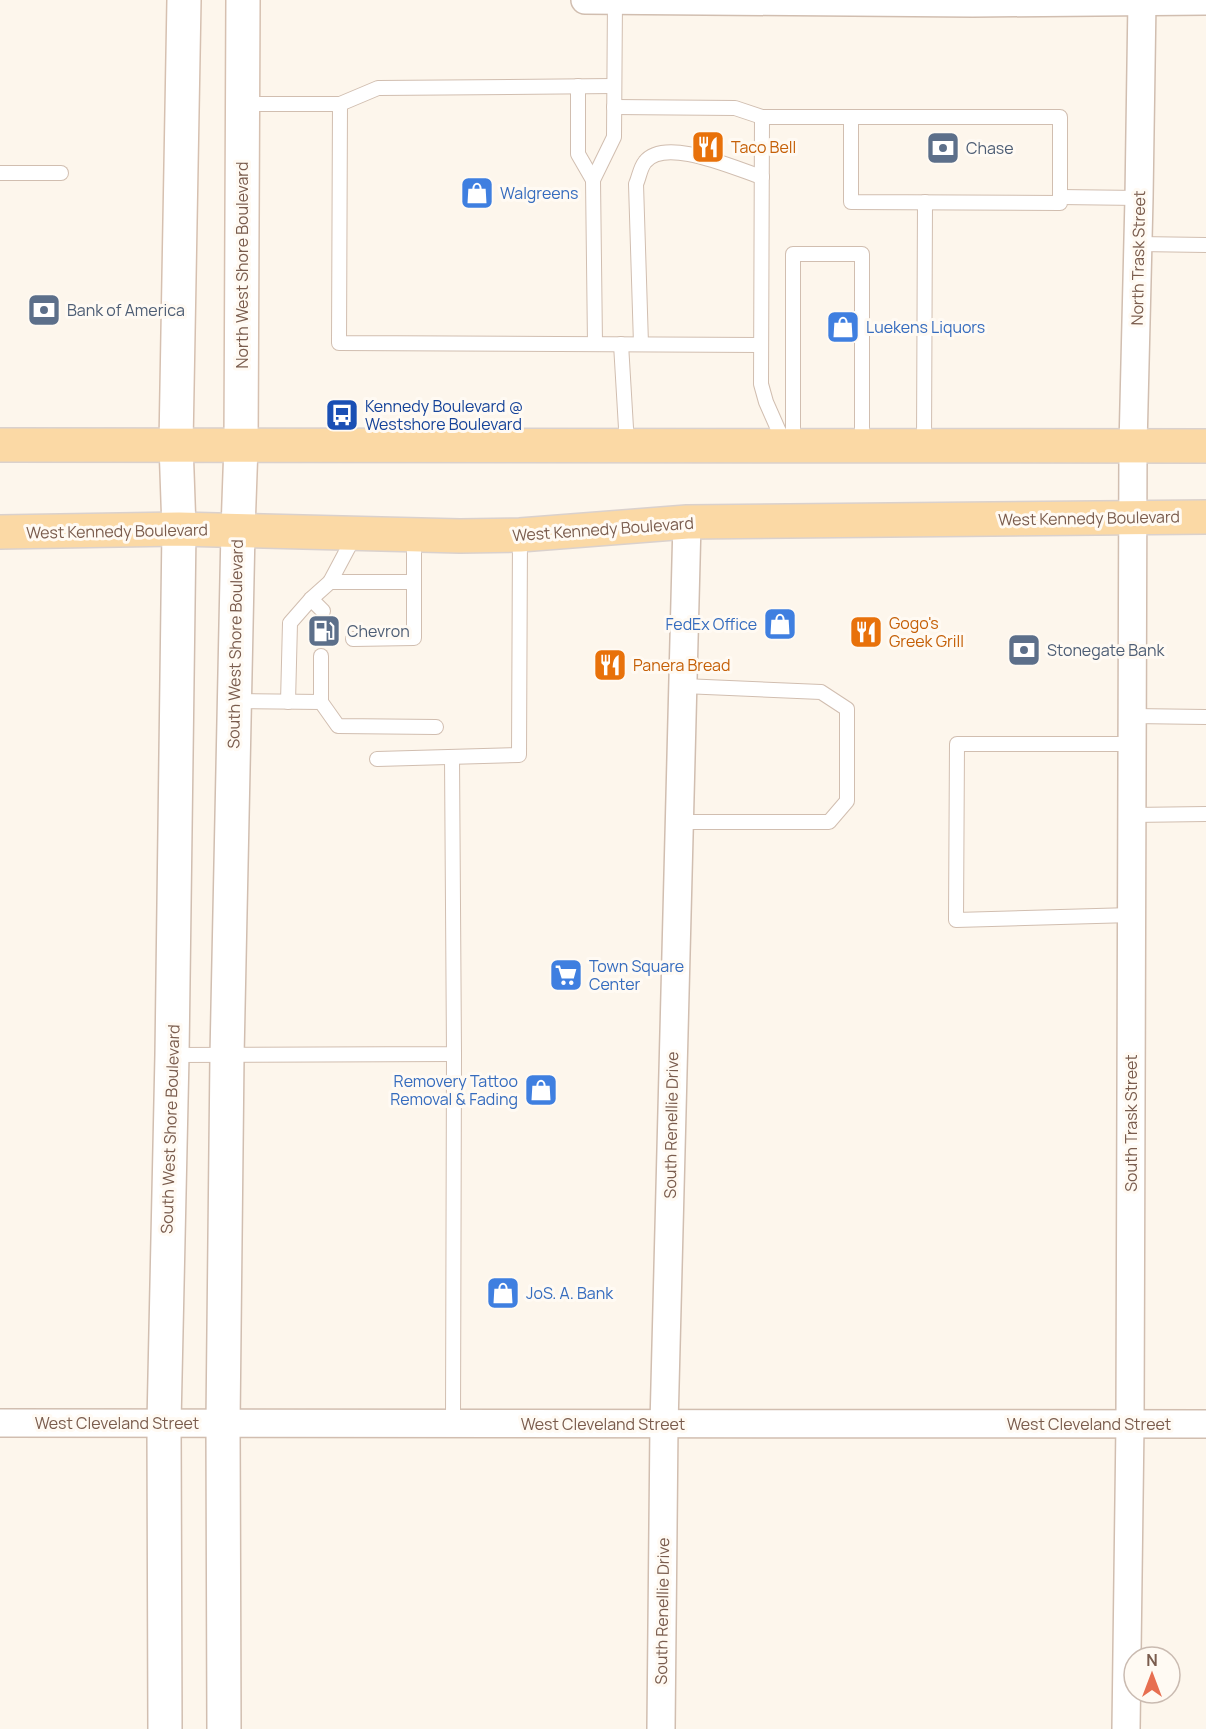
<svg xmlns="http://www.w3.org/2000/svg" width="1206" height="1729" viewBox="0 0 1206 1729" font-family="Manrope,sans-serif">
  <rect width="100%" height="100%" fill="#fdf6ec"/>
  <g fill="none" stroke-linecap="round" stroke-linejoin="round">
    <defs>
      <g id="service">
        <path d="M578,86V154L593,180"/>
        <path d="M242,104H340L378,88L614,86"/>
        <path d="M340,104L339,343L760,345"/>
        <path d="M614,107L735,108L762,117H1060V203L851,202V117"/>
        <path d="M762,117L761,384L766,402L785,445"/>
        <path d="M0,173H61"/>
        <path d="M1060,197L1139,198"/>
        <path d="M1138,244L1206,245"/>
        <path d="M595,344L593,180L614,137L615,0"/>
        <path d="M621,344L627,445"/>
        <path d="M641,344L636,184C639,178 640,168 645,162C665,136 736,169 762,177"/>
        <path d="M793,445V254H862V446"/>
        <path d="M924,446L925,202"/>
        <path d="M330,582H414"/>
        <path d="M311,599L323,611"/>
        <path d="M353,639L414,638V535"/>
        <path d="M234,701L321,702L338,726L436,727"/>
        <path d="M288,702L290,623L311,599L330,582L355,535"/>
        <path d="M321,702V656"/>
        <path d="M1133,716L1206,717"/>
        <path d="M377,759L519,755L520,535"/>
        <path d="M1132,815L1206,814"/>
        <path d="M679,822H829L847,801V709L821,692L683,686"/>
        <path d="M1132,915L956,920L957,744H1132"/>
        <path d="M172,1055L454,1054L452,757"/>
        <path d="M453,1424L454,1054"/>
      </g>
      <g id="minor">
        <path d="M585,0L973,3L1206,1"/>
        <path d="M0,1423L1206,1424"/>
        <path d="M661,1729L664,1425L687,522"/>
        <path d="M1126,1729L1130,1424L1133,446L1139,198L1142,0"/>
      </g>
      <g id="tertiary">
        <path d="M165,1729L164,1423L172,1055L179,529"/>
        <path d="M224,1729L223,1423L227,1056L238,530"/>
      </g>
      <g id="secondary">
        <path d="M179,529L176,444L184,0"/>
        <path d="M238,530L241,445L243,0"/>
      </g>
      <g id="primary">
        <path d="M0,445L1206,446"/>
        <path d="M0,532L179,529L460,536L520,535L687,522L1206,517"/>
      </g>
    </defs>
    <!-- service casing -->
    <use href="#service" stroke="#d1beb0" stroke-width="16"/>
    <!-- minor casing -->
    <use href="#minor" stroke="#d1beb0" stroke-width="30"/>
    <!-- tertiary casing -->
    <use href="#tertiary" stroke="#d1beb0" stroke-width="36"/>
    <!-- secondary casing -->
    <use href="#secondary" stroke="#d6c0b0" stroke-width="36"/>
    <!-- primary casing -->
    <use href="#primary" stroke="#dad1cd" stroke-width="36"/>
    <!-- service -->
    <use href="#service" stroke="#fff" stroke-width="14"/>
    <!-- minor -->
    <use href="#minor" stroke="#fff" stroke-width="27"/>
    <!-- tertiary -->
    <use href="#tertiary" stroke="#fff" stroke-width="33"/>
    <!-- secondary -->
    <use href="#secondary" stroke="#fff" stroke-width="33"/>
    <!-- primary -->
    <use href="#primary" stroke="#fbd9a5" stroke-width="33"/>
  </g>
  <!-- icons -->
  <defs>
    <symbol id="restaurant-square" viewBox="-11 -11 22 22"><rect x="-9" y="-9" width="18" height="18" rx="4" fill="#e8710a" stroke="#fffaf3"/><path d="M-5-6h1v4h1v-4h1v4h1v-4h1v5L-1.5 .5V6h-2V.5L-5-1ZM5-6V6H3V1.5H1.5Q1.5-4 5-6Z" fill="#fff"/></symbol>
    <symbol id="bank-square" viewBox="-11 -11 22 22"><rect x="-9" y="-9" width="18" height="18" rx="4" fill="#5c6f8a" stroke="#fffaf3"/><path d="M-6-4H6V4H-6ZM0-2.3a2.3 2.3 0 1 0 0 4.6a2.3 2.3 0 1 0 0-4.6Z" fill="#fff"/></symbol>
    <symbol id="shop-square" viewBox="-11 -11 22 22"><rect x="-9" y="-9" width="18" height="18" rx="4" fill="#3f7fe0" stroke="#fffaf3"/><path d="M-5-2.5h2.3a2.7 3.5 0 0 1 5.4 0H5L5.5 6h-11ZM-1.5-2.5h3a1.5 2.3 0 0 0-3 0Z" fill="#fff"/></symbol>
    <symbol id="bus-square" viewBox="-11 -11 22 22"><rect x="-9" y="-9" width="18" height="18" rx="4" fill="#1a4fb4" stroke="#fffaf3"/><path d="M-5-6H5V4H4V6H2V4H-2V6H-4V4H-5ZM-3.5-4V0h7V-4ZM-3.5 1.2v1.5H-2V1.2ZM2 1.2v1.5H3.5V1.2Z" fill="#fff"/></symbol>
    <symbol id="fuel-square" viewBox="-11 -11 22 22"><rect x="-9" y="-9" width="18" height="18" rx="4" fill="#5c6f8a" stroke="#fffaf3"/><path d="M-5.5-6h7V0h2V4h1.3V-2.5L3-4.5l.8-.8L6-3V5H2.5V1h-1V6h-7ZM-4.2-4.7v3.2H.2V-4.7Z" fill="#fff"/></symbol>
    <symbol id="supermarket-square" viewBox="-11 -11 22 22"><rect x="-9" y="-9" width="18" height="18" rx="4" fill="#3f7fe0" stroke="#fffaf3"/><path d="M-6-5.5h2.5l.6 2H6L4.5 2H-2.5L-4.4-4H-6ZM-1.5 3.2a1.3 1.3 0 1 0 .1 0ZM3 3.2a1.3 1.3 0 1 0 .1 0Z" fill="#fff"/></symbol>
  </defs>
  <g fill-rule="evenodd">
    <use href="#restaurant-square" x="689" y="128" width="38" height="38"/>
    <use href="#bank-square" x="924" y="129" width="38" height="38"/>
    <use href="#shop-square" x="458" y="174" width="38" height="38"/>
    <use href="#bank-square" x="25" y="291" width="38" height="38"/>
    <use href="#shop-square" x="824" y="308" width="38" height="38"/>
    <use href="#bus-square" x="323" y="396" width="38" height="38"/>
    <use href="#shop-square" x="761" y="605" width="38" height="38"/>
    <use href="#fuel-square" x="305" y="612" width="38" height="38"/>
    <use href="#restaurant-square" x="847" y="613" width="38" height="38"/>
    <use href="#bank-square" x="1005" y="631" width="38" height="38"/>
    <use href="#restaurant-square" x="591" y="646" width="38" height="38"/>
    <use href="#supermarket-square" x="547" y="956" width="38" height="38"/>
    <use href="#shop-square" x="522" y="1071" width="38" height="38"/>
    <use href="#shop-square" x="484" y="1274" width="38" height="38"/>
  </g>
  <g text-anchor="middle" stroke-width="6" stroke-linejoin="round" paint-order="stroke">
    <!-- food labels -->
    <g font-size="16" fill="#c56008" stroke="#fffaf3" text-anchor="start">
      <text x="731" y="153">Taco Bell</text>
      <text x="889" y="629">Gogo's<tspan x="889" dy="18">Greek Grill</tspan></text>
      <text x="633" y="671">Panera Bread</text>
    </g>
    <!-- service labels -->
    <g font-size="16" fill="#4e5e75" stroke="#fffaf3" text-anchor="start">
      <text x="966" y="154">Chase</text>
      <text x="67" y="316">Bank of America</text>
      <text x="347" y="637">Chevron</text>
      <text x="1047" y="656">Stonegate Bank</text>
    </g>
    <!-- shop labels -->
    <g font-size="16" fill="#366cbe" stroke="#fffaf3" text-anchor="start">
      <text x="500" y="199">Walgreens</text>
      <text x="866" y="333">Luekens Liquors</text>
      <text x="757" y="630" text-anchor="end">FedEx Office</text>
      <text x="589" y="972">Town Square<tspan x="589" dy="18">Center</tspan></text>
      <text x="518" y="1087" text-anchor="end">Removery Tattoo<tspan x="518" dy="18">Removal &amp; Fading</tspan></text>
      <text x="526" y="1299">JoS. A. Bank</text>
    </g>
    <!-- street labels -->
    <g font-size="16" fill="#7a5c4d" stroke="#fffaf3">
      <text transform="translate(1138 258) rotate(-89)" y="6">North Trask Street</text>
      <text transform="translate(242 265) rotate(-90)" y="6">North West Shore Boulevard</text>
      <text transform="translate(1089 518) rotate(-1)" y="6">West Kennedy Boulevard</text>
      <text transform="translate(603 529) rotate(-4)" y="6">West Kennedy Boulevard</text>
      <text transform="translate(117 531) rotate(-1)" y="6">West Kennedy Boulevard</text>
      <text transform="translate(235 644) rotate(-89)" y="6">South West Shore Boulevard</text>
      <text transform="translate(1131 1123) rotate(-90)" y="6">South Trask Street</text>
      <text transform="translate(671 1125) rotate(-89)" y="6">South Renellie Drive</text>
      <text transform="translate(170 1129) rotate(-88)" y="6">South West Shore Boulevard</text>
      <text x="117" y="1429">West Cleveland Street</text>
      <text x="603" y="1430">West Cleveland Street</text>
      <text x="1089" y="1430">West Cleveland Street</text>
      <text transform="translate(662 1611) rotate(-89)" y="6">South Renellie Drive</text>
    </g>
    <!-- transit labels -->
    <g font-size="16" fill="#164399" stroke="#fffaf3" text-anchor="start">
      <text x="365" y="412">Kennedy Boulevard @<tspan x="365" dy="18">Westshore Boulevard</tspan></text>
    </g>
  </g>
  <!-- north arrow -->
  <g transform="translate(1152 1675)"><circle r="28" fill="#fffaf3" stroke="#cabbb1" stroke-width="1.5"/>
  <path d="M0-4.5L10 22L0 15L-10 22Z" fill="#e76f51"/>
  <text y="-9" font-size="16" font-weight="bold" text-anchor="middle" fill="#7a5c4d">N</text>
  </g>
</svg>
